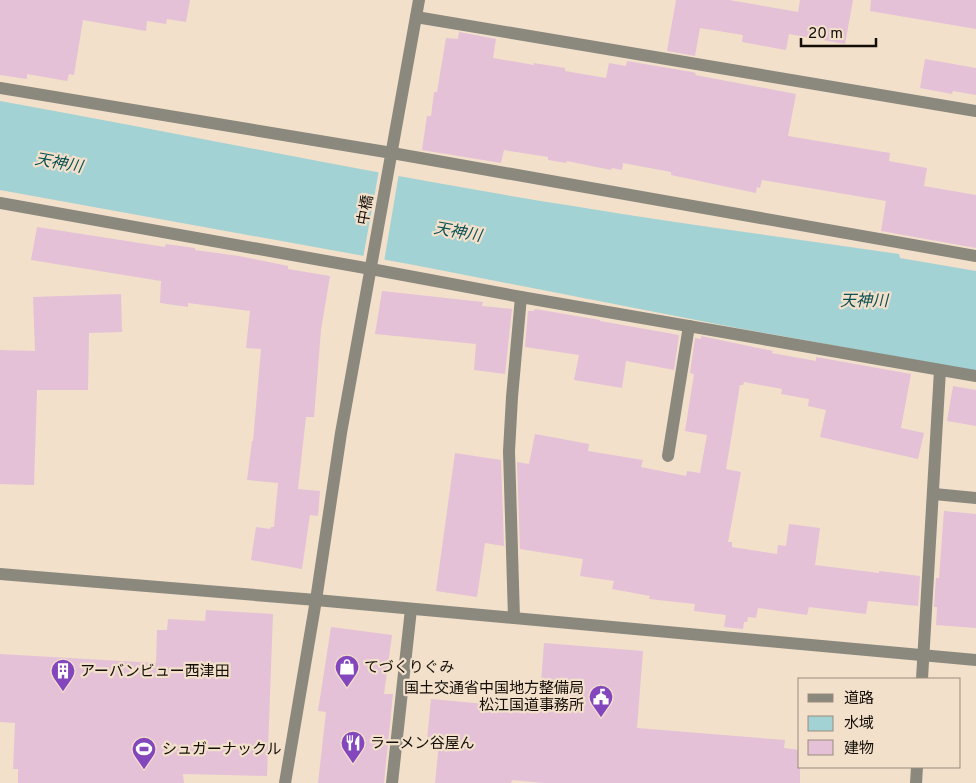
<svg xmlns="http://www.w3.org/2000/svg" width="976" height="783" viewBox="0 0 976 783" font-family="Overpass,'Noto Sans JP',sans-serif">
  <rect width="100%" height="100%" fill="#f2e0cb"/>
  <!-- water -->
  <path fill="#a2d2d3" d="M0,101C191,135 381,176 573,206C681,224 790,238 899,254L900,258L976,271V371L737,328L414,265L0,190Z"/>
  <!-- pier -->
  <path fill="#f2e0cb" d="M379,170L399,173L384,262L363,258Z"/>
  <!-- building -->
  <g fill="#e4c1d7">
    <path d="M0,0H190L186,22L167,19L166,24L147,21L146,31L83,20L74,75L69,74L67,81L27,74V79L0,75Z"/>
    <path d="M676,0H729L798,12L800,0H853L845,44L789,34L786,50L742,42L743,35L700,28L695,56L667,51Z"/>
    <path d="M871,0H976V29L870,11Z"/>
    <path d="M459,32L496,39L493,58L534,65V63L565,68V71L606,78L609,63L626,66L627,61L692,72L696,73L695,75L796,94L788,136L890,153L889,161L927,168L924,186L976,195V248L881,231L886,201L762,180L760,188L757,187L756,193L671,175V172L623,163L622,170L612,168L611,170L567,161L566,163L548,160V157L504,150L501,163L422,150L427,116H431L434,92H437L446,38L458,39Z"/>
    <path d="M925,59L976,68V95L953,91L952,94L920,88Z"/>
    <path d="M37,227L165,247L166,244L195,248V250L239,256L288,266V269L330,276L321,330L314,417H306L298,489L320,491L318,516L310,515L302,569L251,560L256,527L270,529L271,527H274L278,483L247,480L252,441H253L261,349L246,348L250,311L188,303V307L160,303L161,281L31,260Z"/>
    <path d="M382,291L483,302L482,306L512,309L505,374L474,370L476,344L375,334Z"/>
    <path d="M121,294L122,332L89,333L88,390H37L34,485L0,484V350L35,351L33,297Z"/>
    <path d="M535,309L600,320V321L679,335L674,370L626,361L622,388L574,380L579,355L525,347L528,311H534Z"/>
    <path d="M701,336L773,351L772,353L816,361V357L911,374L901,428L924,433L918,459L820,437L826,410L808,406L809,399L781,394L782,389L744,382L743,385H740L726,469L741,472L728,542H732V547L777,554L778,545L786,546L789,524L820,528L815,565L879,573V571L920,576L918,606L868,601L866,614L809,607L807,615L758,608L756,618L748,617L747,622H744L743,629L724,627L726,615L694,611L695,604L649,599L650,596L612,589L614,581L580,576L583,559L520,549L517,462L529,464L535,434L589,444L588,451L643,460L641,467L686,476L687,471L700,473L707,435L685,431L694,374L690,373L695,338L701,339Z"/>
    <path d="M953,386L976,390V426L947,421Z"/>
    <path d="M455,453L501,460L504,546L485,543L477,597L436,591Z"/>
    <path d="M944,511L976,514V628L936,625L937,607H934L936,578H939Z"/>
    <path d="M206,610L273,614L267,776L183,774L184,783H18V769H13L15,723L0,722V654L156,663L157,630H167L168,619L205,621Z"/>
    <path d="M331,627L392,635L384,694H393L384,783H318L326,712L318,711Z"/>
    <path d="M544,643L643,651L637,728L785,740L784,748L800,750V783H544L512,780L511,783H435L439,742L427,740L431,699L539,709Z"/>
  </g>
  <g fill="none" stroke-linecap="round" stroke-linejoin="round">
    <!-- street -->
    <g stroke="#8b887e" stroke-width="12">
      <path d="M416,17L976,111"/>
      <path d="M0,88L392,153L976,256"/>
      <path d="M0,203L371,269L521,297L976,376"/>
      <path d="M668,456L689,326"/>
      <path d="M934,494L976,498"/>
      <path d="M0,574L316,600L976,660"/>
      <path d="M514,618L509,451L512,397L521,297"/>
      <path d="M922,679L940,370"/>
      <path d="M285,783L316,600L341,433L419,0"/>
      <path d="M392,783L411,609"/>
      <path d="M916,783L917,767"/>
    </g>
  </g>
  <!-- icons -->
  <defs>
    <symbol id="shop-pin" viewBox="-11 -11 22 30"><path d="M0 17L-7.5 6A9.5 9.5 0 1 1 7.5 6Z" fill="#8446bc" stroke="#f2e0cb"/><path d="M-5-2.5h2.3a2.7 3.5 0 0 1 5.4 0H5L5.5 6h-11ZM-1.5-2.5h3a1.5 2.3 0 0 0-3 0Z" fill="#fff"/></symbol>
    <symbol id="building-pin" viewBox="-11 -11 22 30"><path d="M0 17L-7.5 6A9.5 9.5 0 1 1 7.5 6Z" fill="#8446bc" stroke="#f2e0cb"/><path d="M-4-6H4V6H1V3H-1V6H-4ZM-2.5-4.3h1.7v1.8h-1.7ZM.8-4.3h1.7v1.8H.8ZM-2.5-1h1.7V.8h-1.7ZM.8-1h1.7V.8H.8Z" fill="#fff"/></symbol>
    <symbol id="civic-pin" viewBox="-11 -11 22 30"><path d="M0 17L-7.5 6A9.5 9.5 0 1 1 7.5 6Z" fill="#8446bc" stroke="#f2e0cb"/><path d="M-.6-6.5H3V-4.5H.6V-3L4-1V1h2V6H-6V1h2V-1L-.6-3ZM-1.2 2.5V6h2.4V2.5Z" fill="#fff"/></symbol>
    <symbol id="restaurant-pin" viewBox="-11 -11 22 30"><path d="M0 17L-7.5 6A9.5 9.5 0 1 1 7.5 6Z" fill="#8446bc" stroke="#f2e0cb"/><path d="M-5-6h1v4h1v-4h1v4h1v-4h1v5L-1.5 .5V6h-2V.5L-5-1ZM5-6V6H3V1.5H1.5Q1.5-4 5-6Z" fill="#fff"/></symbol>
    <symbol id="stadium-pin" viewBox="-11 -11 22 30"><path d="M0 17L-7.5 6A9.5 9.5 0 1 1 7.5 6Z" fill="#8446bc" stroke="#f2e0cb"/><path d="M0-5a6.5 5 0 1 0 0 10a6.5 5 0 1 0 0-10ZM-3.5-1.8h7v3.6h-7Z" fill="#fff"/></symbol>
  </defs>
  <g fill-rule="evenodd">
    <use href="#shop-pin" x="333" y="653" width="28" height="38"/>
    <use href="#building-pin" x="49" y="657" width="28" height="38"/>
    <use href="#civic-pin" x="587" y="683" width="28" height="38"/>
    <use href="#restaurant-pin" x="339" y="729" width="28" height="38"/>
    <use href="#stadium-pin" x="130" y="735" width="28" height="38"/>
  </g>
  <g text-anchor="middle" stroke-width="4.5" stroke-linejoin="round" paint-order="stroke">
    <!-- street labels -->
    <g font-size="15" fill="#140e08" stroke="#f2e0cb">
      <text transform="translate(365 210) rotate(-80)" y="5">中橋</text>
    </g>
    <!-- poi labels -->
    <g font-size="15" fill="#140e08" stroke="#f2e0cb" text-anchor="start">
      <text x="364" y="672">てづくりぐみ</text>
      <text x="80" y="676">アーバンビュー西津田</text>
      <text x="584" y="693" text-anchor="end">国土交通省中国地方整備局<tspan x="584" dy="17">松江国道事務所</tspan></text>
      <text x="370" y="748">ラーメン谷屋ん</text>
      <text x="162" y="754">シュガーナックル</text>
    </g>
    <!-- water labels -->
    <g font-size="16" font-style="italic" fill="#0b5154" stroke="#f2e0cb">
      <text transform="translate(59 162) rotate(10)" y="6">天神川</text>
      <text transform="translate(458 231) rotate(10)" y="6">天神川</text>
      <text x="864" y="306">天神川</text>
    </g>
  </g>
  <!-- legend -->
  <rect x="798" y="678" width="162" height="90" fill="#f2e0cb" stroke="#998c7d"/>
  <rect x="808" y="694" width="25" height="8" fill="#8b887e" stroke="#998c7d"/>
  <text x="844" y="703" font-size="15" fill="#140e08">道路</text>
  <rect x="808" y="716" width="25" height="15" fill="#a2d2d3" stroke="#998c7d"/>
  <text x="844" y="728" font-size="15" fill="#140e08">水域</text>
  <rect x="808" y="740" width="25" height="15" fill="#e4c1d7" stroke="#998c7d"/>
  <text x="844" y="753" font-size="15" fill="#140e08">建物</text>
  <!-- scale -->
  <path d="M801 38v8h75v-8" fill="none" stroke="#140e08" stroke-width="2.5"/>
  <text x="808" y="38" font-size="15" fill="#140e08" stroke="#f2e0cb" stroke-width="4" paint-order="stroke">20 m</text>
</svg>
